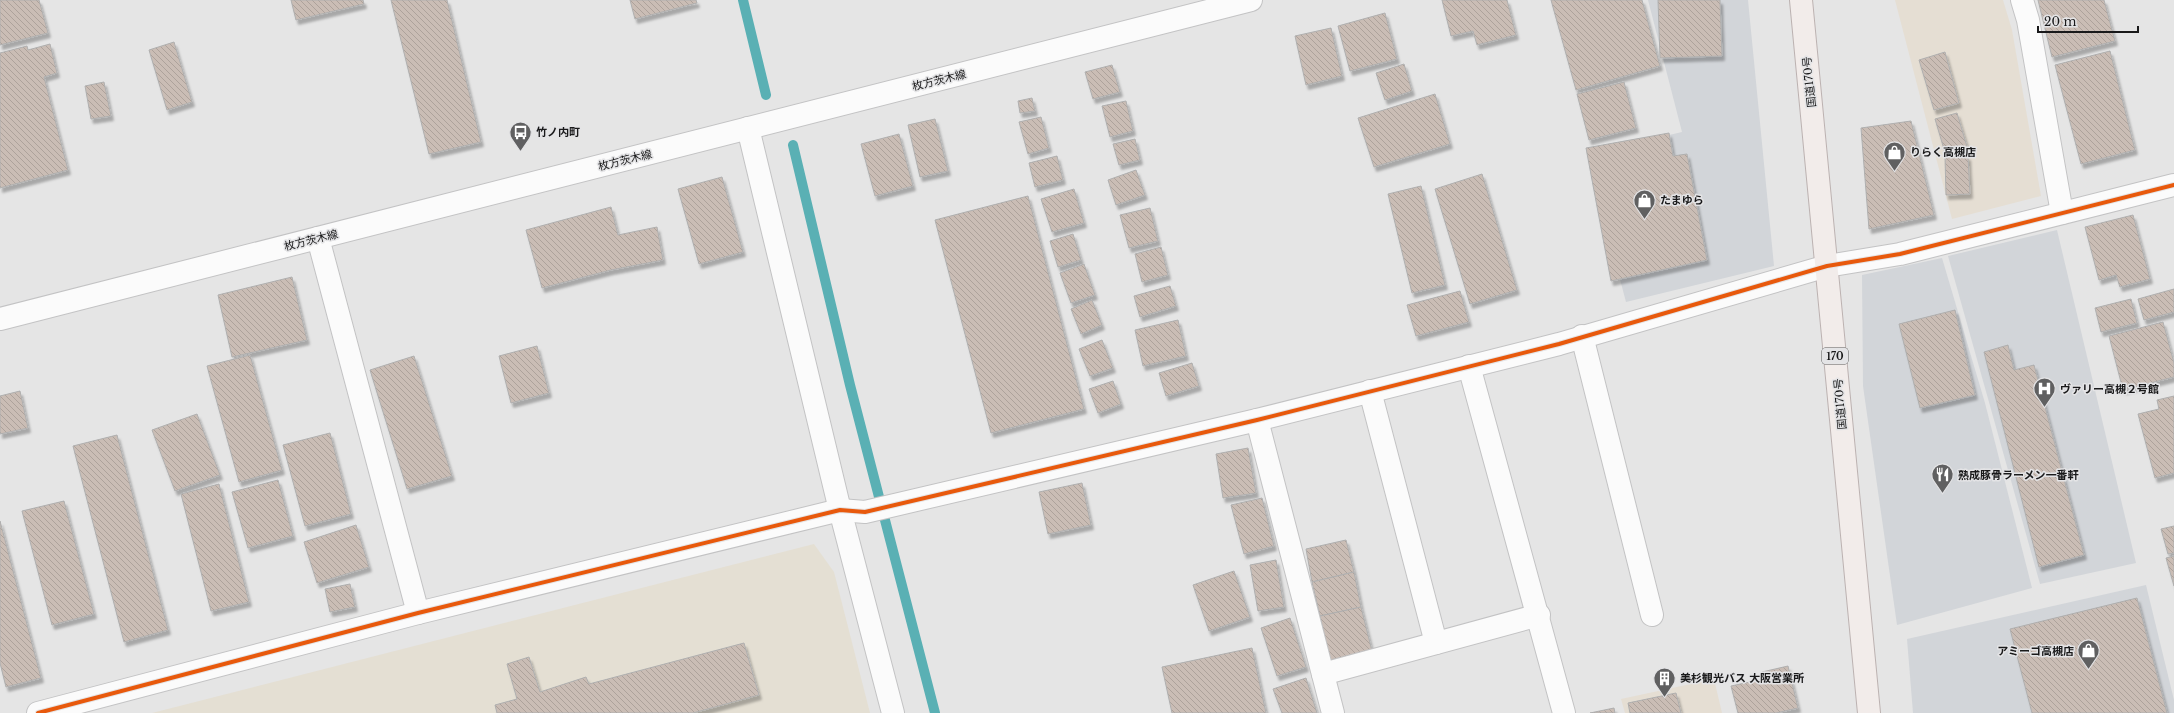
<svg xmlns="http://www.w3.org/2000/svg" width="2174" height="713" viewBox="0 0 2174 713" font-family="'Libre Baskerville','Noto Sans JP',serif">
  <defs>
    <pattern id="building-back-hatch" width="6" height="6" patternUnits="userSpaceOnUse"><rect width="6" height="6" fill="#cabdb5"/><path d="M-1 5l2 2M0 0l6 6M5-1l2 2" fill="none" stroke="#ada29b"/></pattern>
    <filter id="shadow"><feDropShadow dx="2.5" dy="4.5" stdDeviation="1" flood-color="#0004"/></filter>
  </defs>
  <rect width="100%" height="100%" fill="#e5e5e5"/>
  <!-- built -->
  <g fill="#d2d5d9">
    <path d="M1648,0H1748L1774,266L1626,302L1587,154L1682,132Z"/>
    <path d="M2057,230L2136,563L2040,584L1948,256Z"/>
    <path d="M1942,258L1985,403L2032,588L1897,625L1863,386L1862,275Z"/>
    <path d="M2146,585L2174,700V713H1913L1907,639Z"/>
  </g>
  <!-- industrial -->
  <g fill="#e5ded3">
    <path d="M1895,0H2003L2012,30L2041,196L1952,219Z"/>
    <path d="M1714,679L1722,713H1625L1621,699Z"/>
  </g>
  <!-- education -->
  <path fill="#e4dfd3" d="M814,544L834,572L870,713H152Z"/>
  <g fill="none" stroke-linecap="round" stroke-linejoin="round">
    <!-- stream -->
    <g stroke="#5ab0b4" stroke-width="10">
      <path d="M743,0L766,95"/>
      <path d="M793,145L850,385L935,713"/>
    </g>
  </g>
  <!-- building -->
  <g fill="url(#building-back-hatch)" stroke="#afafaf" filter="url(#shadow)">
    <path d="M0,0H39L48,33L0,45Z"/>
    <path d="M291,0H363L364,4L296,20Z"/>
    <path d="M391,0H447L481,142L429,154Z"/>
    <path d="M630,0H696L697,3L635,19Z"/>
    <path d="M1442,0H1507L1516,35L1477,45L1473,31L1451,36Z"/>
    <path d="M1551,0H1642L1660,66L1576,90Z"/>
    <path d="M1658,0H1720L1722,56L1660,58Z"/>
    <path d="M2038,0H2104L2115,41L2052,57Z"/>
    <path d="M1385,13L1397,59L1350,71L1338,26Z"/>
    <path d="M1331,28L1342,76L1306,85L1295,36Z"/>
    <path d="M174,42L192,102L167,110L149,50Z"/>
    <path d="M50,44L57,73L44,77L68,170L0,188V53L27,46L28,50Z"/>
    <path d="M2110,51L2135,150L2081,164L2055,65Z"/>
    <path d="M1945,52L1959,103L1934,110L1919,60Z"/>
    <path d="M1404,64L1412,91L1385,100L1376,73Z"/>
    <path d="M1112,65L1120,92L1093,99L1085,72Z"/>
    <path d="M104,82L111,116L91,119L85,86Z"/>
    <path d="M1624,82L1636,128L1589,140L1577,94Z"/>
    <path d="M1435,94L1450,144L1374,167L1358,118Z"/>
    <path d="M1032,98L1035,111L1020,113L1018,101Z"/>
    <path d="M1126,101L1133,131L1110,137L1102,106Z"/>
    <path d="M1957,113L1968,150L1946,156L1935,119Z"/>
    <path d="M1041,117L1049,148L1028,154L1019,122Z"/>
    <path d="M935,119L948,171L920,177L908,125Z"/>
    <path d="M1911,121L1934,215L1869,229L1861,128Z"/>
    <path d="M1669,133L1673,156L1687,154L1707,260L1611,281L1586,148Z"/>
    <path d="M899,134L913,186L875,196L861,144Z"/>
    <path d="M1135,139L1140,160L1119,165L1113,144Z"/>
    <path d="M1057,156L1063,180L1035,187L1029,163Z"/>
    <path d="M1968,156L1970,194L1946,195L1945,157Z"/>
    <path d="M1136,170L1145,195L1116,205L1108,180Z"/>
    <path d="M1482,174L1517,290L1470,304L1435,189Z"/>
    <path d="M722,177L743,252L699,264L678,189Z"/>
    <path d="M1421,186L1445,285L1412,293L1388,194Z"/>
    <path d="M1074,189L1084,223L1052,232L1041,199Z"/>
    <path d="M1028,196L1084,409L991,433L935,220Z"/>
    <path d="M611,207L618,235L657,227L663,260L611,270L542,288L526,230Z"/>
    <path d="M1150,208L1158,241L1129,248L1120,215Z"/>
    <path d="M2133,215L2150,279L2120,287L2116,275L2099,280L2085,227Z"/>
    <path d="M1073,234L1081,260L1058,267L1050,241Z"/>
    <path d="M1161,247L1168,275L1142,282L1135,254Z"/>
    <path d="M1084,264L1095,295L1071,303L1060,273Z"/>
    <path d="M292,277L307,340L232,357L218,295Z"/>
    <path d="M1170,286L1176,306L1140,317L1134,296Z"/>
    <path d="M2174,289V312L2144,320L2138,299Z"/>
    <path d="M1460,291L1469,322L1416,336L1407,305Z"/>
    <path d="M2131,299L2137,323L2101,332L2095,308Z"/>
    <path d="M1092,300L1102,325L1081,334L1071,309Z"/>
    <path d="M1955,310L1975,395L1920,408L1899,324Z"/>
    <path d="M1178,320L1186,356L1143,366L1135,330Z"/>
    <path d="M2163,322L2174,363V377L2123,390L2109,336Z"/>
    <path d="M1102,340L1113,368L1090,376L1079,349Z"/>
    <path d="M2008,345L2014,370L2034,365L2084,555L2039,567L1984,352Z"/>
    <path d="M537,346L549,393L511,403L499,356Z"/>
    <path d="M250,355L282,470L239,482L207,366Z"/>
    <path d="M414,356L452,476L407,489L370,370Z"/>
    <path d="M1192,363L1199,386L1166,396L1159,373Z"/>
    <path d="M1113,381L1121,404L1098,413L1089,389Z"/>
    <path d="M20,391L28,428L0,434V396Z"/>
    <path d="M2174,396V473L2155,478L2138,414L2159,409L2157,400Z"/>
    <path d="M197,414L220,475L175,491L152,430Z"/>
    <path d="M330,433L351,514L305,526L283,445Z"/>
    <path d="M117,435L168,630L124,642L73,446Z"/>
    <path d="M1248,448L1256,493L1223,498L1216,454Z"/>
    <path d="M278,480L293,536L248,548L232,492Z"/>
    <path d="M1082,483L1091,525L1048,534L1039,492Z"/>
    <path d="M219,484L249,602L211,611L181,494Z"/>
    <path d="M1262,498L1274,546L1244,554L1231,505Z"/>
    <path d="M64,501L94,614L52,625L22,511Z"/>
    <path d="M0,521L41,678L6,687L0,663Z"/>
    <path d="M356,525L369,567L317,583L304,542Z"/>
    <path d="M2174,526V553L2168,554L2161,529Z"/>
    <path d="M1346,540L1354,572L1312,582L1306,549Z"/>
    <path d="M2174,556V586L2166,558Z"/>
    <path d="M1276,560L1284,607L1258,611L1250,565Z"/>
    <path d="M1234,571L1250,617L1209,631L1193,585Z"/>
    <path d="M1354,572L1361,607L1320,616L1312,582Z"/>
    <path d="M350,584L355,607L330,612L325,589Z"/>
    <path d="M2137,598L2167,713H2032L2010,629Z"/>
    <path d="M1361,607L1372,651L1330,660L1320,616Z"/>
    <path d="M1290,618L1306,667L1277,676L1261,628Z"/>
    <path d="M744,643L759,695L693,713H497L495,705L517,699L507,664L529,657L540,692L586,677L589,684Z"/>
    <path d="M1252,648L1266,713H1172L1162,667Z"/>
    <path d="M1788,666L1798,708L1776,713H1738L1731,686L1764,679L1762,672Z"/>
    <path d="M1306,678L1317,713H1282L1273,689Z"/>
    <path d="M1676,693L1681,713H1630L1628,703Z"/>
    <path d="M1614,708L1615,713H1590Z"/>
  </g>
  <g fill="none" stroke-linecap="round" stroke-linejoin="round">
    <defs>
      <g id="minor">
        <path d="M2022,0L2028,20L2062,213"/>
        <path d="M748,128L840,510L893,713"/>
        <path d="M318,238L418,613"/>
        <path d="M1582,336L1652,615"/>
        <path d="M1469,366L1564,713"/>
        <path d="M1370,391L1436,643"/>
        <path d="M1257,420L1333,713"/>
        <path d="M1323,674L1539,615"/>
        <path d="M38,713L418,613L840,510L865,512L1257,420L1559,344L1827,266L1900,254L2174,185"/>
      </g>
      <path id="secondary" d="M0,319L1251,0"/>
      <path id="trunk" d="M1801,0L1869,713"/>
    </defs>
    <!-- minor casing -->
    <use href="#minor" stroke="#c3c3c4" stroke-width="24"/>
    <!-- secondary casing -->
    <use href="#secondary" stroke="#c3c3c4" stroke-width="24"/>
    <!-- trunk casing -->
    <use href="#trunk" stroke="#bcb2b1" stroke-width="24"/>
    <!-- minor -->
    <use href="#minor" stroke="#fbfbfb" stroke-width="22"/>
    <!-- secondary -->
    <use href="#secondary" stroke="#fbfbfb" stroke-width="22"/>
    <!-- trunk -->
    <use href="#trunk" stroke="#f2ecea" stroke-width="22"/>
    <defs>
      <path id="cycleway" d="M38,713L418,613L840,510L865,512L1257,420L1559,344L1827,266L1900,254L2174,185"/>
    </defs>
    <!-- cycleway casing -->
    <use href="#cycleway" stroke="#e4e4e6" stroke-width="6"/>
    <!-- cycleway -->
    <use href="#cycleway" stroke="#e8590c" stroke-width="4"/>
  </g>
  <!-- icons -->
  <defs>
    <symbol id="bus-pin" viewBox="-11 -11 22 30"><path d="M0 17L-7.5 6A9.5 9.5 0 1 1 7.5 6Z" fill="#606061" stroke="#e4e4e6"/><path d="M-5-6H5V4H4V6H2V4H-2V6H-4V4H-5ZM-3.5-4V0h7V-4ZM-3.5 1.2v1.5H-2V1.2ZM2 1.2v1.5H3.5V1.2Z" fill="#fff"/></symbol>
    <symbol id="shop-pin" viewBox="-11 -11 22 30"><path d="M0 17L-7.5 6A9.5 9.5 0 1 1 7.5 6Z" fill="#606061" stroke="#e4e4e6"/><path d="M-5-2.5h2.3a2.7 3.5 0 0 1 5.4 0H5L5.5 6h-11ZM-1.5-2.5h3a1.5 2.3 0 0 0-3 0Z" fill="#fff"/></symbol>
    <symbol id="hospital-pin" viewBox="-11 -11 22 30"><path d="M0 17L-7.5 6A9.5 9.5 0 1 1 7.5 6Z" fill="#606061" stroke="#e4e4e6"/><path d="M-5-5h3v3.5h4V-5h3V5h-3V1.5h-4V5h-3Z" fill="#fff"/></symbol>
    <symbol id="restaurant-pin" viewBox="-11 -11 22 30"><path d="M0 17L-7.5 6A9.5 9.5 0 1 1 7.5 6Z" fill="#606061" stroke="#e4e4e6"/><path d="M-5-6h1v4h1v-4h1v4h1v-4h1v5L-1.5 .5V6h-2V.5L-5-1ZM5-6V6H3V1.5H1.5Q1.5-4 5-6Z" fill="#fff"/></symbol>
    <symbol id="building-pin" viewBox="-11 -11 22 30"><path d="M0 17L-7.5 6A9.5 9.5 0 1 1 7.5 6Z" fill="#606061" stroke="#e4e4e6"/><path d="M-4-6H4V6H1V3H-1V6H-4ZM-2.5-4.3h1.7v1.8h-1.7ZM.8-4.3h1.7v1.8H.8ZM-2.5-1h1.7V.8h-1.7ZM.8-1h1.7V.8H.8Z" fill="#fff"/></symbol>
  </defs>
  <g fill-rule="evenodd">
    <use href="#bus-pin" x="508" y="120" width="25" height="34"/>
    <use href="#shop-pin" x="1882" y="140" width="25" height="34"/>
    <use href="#shop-pin" x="1632" y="188" width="25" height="34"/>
    <use href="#hospital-pin" x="2032" y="376" width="25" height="34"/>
    <use href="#restaurant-pin" x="1930" y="462" width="25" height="34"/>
    <use href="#shop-pin" x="2076" y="638" width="25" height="34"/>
    <use href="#building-pin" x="1652" y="666" width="25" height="34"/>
  </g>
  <g text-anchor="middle" stroke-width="3" stroke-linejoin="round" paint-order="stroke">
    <!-- shield labels -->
    <rect fill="#e4e4e6" stroke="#565657" stroke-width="1" x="1822" y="348" width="26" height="16" rx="3"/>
    <g font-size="10" font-weight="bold" fill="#19191a">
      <text x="1835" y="360">170</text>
    </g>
    <!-- street labels -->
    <g font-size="11" fill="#19191a" stroke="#e4e4e6">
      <text transform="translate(939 80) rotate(-14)" y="4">枚方茨木線</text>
      <text transform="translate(1809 82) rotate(-96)" y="4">国道170号</text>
      <text transform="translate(625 160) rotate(-14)" y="4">枚方茨木線</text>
      <text transform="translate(311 240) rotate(-14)" y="4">枚方茨木線</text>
      <text transform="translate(1840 404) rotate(-95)" y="4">国道170号</text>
    </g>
    <!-- poi labels -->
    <g font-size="11" font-weight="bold" fill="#19191a" stroke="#e4e4e6" text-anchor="start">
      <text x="536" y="136">竹ノ内町</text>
      <text x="1910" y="156">りらく高槻店</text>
      <text x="1660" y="204">たまゆら</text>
      <text x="2060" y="393">ヴァリー高槻２号館</text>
      <text x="1958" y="479">熟成豚骨ラーメン一番軒</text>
      <text x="2074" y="655" text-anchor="end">アミーゴ高槻店</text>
      <text x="1680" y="682">美杉観光バス 大阪営業所</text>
    </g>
  </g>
  <!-- scale -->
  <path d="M2038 26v6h100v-6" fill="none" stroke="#19191a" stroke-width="2"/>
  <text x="2044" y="26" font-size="12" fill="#19191a" stroke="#e4e4e6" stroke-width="3" paint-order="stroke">20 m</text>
</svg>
